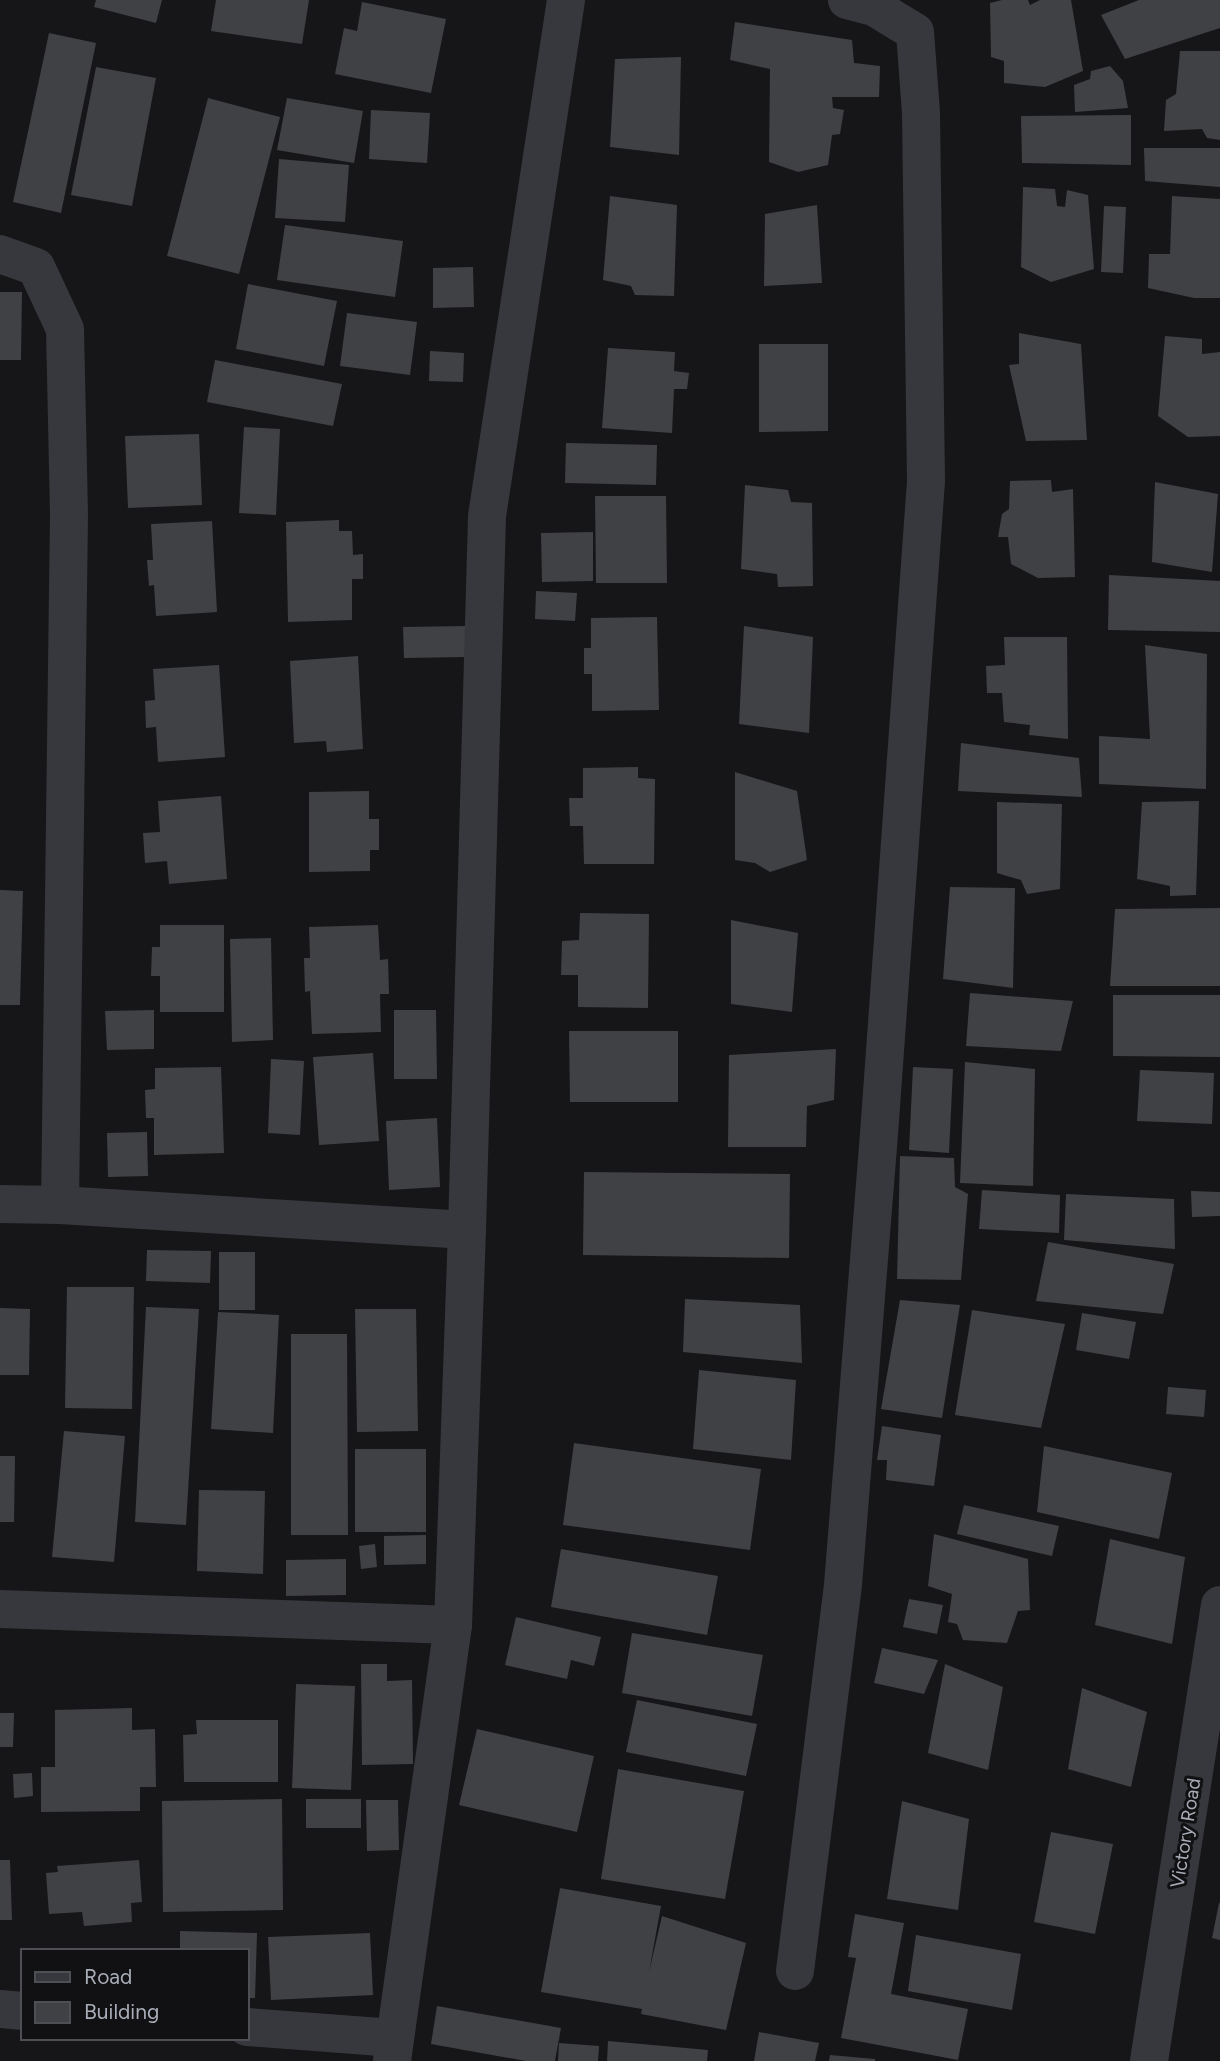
<svg xmlns="http://www.w3.org/2000/svg" width="1220" height="2061" viewBox="0 0 1220 2061" font-family="Figtree,sans-serif">
  <rect width="100%" height="100%" fill="#161618"/>
  <!-- building -->
  <g fill="#404145">
    <path d="M96,0H162L156,23L94,7Z"/>
    <path d="M216,0H309L302,44L211,31Z"/>
    <path d="M1002,0H1028L1030,5L1040,0H1071L1083,71L1045,87L1004,83V61L991,57L990,3Z"/>
    <path d="M1139,0H1220V28L1125,59L1101,15Z"/>
    <path d="M362,2L446,19L431,93L335,74L344,28L357,31Z"/>
    <path d="M735,22L852,40L854,63L880,66L879,97H832L833,108L844,110L840,134L832,135L828,165L798,172L769,162L770,69L730,60Z"/>
    <path d="M49,33L96,43L61,213L13,202Z"/>
    <path d="M1180,51H1220V140L1207,138L1202,129L1164,131L1166,100L1176,94Z"/>
    <path d="M681,57L679,155L610,147L615,59Z"/>
    <path d="M1110,66L1123,81L1128,108L1075,112L1074,85L1090,79L1091,71Z"/>
    <path d="M96,67L156,78L132,206L71,195Z"/>
    <path d="M208,98L280,117L239,274L167,256Z"/>
    <path d="M287,98L363,111L354,163L277,150Z"/>
    <path d="M371,110L430,113L427,163L369,159Z"/>
    <path d="M1131,115V165L1022,163L1021,116Z"/>
    <path d="M1144,148H1220V187L1145,181Z"/>
    <path d="M279,159L349,165L345,222L275,218Z"/>
    <path d="M1023,187L1055,189L1057,206L1065,207L1067,190L1088,195L1094,269L1051,282L1021,267Z"/>
    <path d="M610,196L677,205L674,296L635,295L631,286L603,280Z"/>
    <path d="M1172,196L1220,199V298H1194L1148,288L1149,254H1170Z"/>
    <path d="M817,205L822,283L764,286L765,214Z"/>
    <path d="M1104,206L1126,207L1123,273L1101,272Z"/>
    <path d="M285,225L403,241L395,297L277,280Z"/>
    <path d="M473,267L474,307L433,308V268Z"/>
    <path d="M248,284L337,301L324,366L236,349Z"/>
    <path d="M0,292H22L21,360H0Z"/>
    <path d="M347,313L417,322L410,375L340,366Z"/>
    <path d="M1019,333L1081,344L1087,440L1026,441L1009,365L1019,364Z"/>
    <path d="M1165,336L1202,339V354L1220,352V436L1188,437L1158,416Z"/>
    <path d="M759,344H828V431L759,432Z"/>
    <path d="M608,348L675,352L674,371L689,373L687,389H674L672,433L602,428Z"/>
    <path d="M430,351L464,353L463,382L429,381Z"/>
    <path d="M215,360L342,384L333,426L207,402Z"/>
    <path d="M244,427L280,429L276,515L239,513Z"/>
    <path d="M199,434L202,505L128,508L125,436Z"/>
    <path d="M566,443L657,445L656,485L565,483Z"/>
    <path d="M1051,480L1052,492L1073,489L1075,577L1038,578L1011,564L1008,537H998L1002,514L1009,509L1010,481Z"/>
    <path d="M1155,482L1218,494L1212,572L1152,562Z"/>
    <path d="M745,485L788,490L791,502L812,503L813,586L778,587L777,574L741,569Z"/>
    <path d="M595,496H666L667,583H596Z"/>
    <path d="M339,520V531H352L353,555L363,554V579H352V620L288,622L286,522Z"/>
    <path d="M212,521L217,612L156,616L154,585L149,586L147,560H153L151,524Z"/>
    <path d="M593,532V581L542,582L541,533Z"/>
    <path d="M1109,575L1220,581V632L1108,630Z"/>
    <path d="M536,591L577,593L575,621L535,619Z"/>
    <path d="M657,617L659,710L592,711V674H584V648H591V618Z"/>
    <path d="M465,626L466,657L404,658L403,627Z"/>
    <path d="M744,626L813,637L809,733L739,724Z"/>
    <path d="M1004,637H1067L1068,739L1029,735L1030,725L1004,722L1002,693H987L986,666L1005,665Z"/>
    <path d="M1145,645L1207,654L1206,789L1099,784V736L1150,739Z"/>
    <path d="M358,656L363,749L327,752L326,741L294,743L290,661Z"/>
    <path d="M219,665L225,757L158,762L156,727L146,728L145,701L155,700L153,669Z"/>
    <path d="M961,743L1079,758L1082,797L958,791Z"/>
    <path d="M638,767V778L655,779L654,864H584L583,826H570L569,798H583V768Z"/>
    <path d="M735,772L797,791L807,860L770,872L755,863L735,860Z"/>
    <path d="M369,791V819H379V850H370V871L309,872V792Z"/>
    <path d="M221,796L227,879L169,884L167,861L145,863L143,833L160,832L158,801Z"/>
    <path d="M1199,801L1196,895L1170,896V886L1137,879L1142,802Z"/>
    <path d="M997,802L1062,804L1060,889L1027,894L1021,880L997,873Z"/>
    <path d="M950,887L1015,888L1013,988L943,979Z"/>
    <path d="M0,890L23,891L20,1005H0Z"/>
    <path d="M1220,908V986H1110L1115,909Z"/>
    <path d="M580,913L649,914L648,1008L578,1007V975H561L562,941L579,940Z"/>
    <path d="M731,920L798,933L792,1012L731,1004Z"/>
    <path d="M160,925H224V1012H160V976H151L152,947H160Z"/>
    <path d="M378,925L380,960L388,959L389,994H380L381,1032L312,1034L310,991L305,992L304,958H310L309,927Z"/>
    <path d="M271,938L273,1040L232,1042L230,939Z"/>
    <path d="M970,993L1073,1001L1061,1051L966,1046Z"/>
    <path d="M1113,995H1220V1057L1113,1056Z"/>
    <path d="M154,1010V1049L107,1050L105,1011Z"/>
    <path d="M394,1010H436L437,1079H394Z"/>
    <path d="M569,1031H678V1102H570Z"/>
    <path d="M836,1049L834,1100L807,1106L806,1147H728L729,1055Z"/>
    <path d="M373,1053L379,1141L319,1145L313,1057Z"/>
    <path d="M271,1059L304,1061L300,1135L268,1133Z"/>
    <path d="M965,1062L1035,1069L1033,1186L960,1183Z"/>
    <path d="M221,1067L224,1153L154,1155V1118H146L145,1090L155,1089V1068Z"/>
    <path d="M913,1067L953,1069L949,1153L909,1150Z"/>
    <path d="M1140,1070L1214,1073L1212,1124L1137,1121Z"/>
    <path d="M437,1118L440,1187L389,1190L386,1121Z"/>
    <path d="M147,1132L148,1176L108,1177L107,1133Z"/>
    <path d="M900,1156L954,1158L955,1187L968,1194L961,1280L897,1279Z"/>
    <path d="M584,1172L790,1174L789,1258L583,1255Z"/>
    <path d="M982,1190L1060,1195L1059,1233L979,1229Z"/>
    <path d="M1191,1191L1220,1192V1216L1192,1217Z"/>
    <path d="M1066,1194L1174,1199L1175,1249L1064,1240Z"/>
    <path d="M1048,1242L1174,1264L1163,1314L1036,1301Z"/>
    <path d="M147,1250L211,1251L210,1283L146,1281Z"/>
    <rect x="219" y="1252" width="36" height="58"/>
    <path d="M67,1287H134L132,1409L65,1408Z"/>
    <path d="M685,1299L800,1305L802,1363L683,1352Z"/>
    <path d="M900,1300L960,1305L942,1418L881,1409Z"/>
    <path d="M146,1307L199,1309L186,1525L135,1522Z"/>
    <path d="M0,1308L30,1309L29,1375H0Z"/>
    <path d="M355,1309H416L418,1431L357,1432Z"/>
    <path d="M972,1310L1065,1324L1041,1428L955,1415Z"/>
    <path d="M218,1312L279,1315L273,1433L211,1429Z"/>
    <path d="M1082,1313L1136,1322L1129,1359L1076,1350Z"/>
    <path d="M291,1334H347L348,1535H291Z"/>
    <path d="M699,1370L796,1380L791,1460L693,1449Z"/>
    <path d="M1168,1387L1206,1390L1204,1417L1166,1414Z"/>
    <path d="M882,1426L941,1435L934,1486L886,1480L887,1460H877Z"/>
    <path d="M64,1431L125,1436L114,1562L52,1557Z"/>
    <path d="M574,1443L761,1469L750,1550L563,1525Z"/>
    <path d="M1044,1446L1172,1473L1159,1539L1037,1512Z"/>
    <rect x="355" y="1449" width="71" height="83"/>
    <path d="M0,1456H15L14,1522H0Z"/>
    <path d="M199,1490L265,1491L263,1574L197,1571Z"/>
    <path d="M964,1505L1059,1526L1052,1556L957,1534Z"/>
    <path d="M934,1534L1028,1559L1030,1610L1018,1611L1007,1643L963,1640L957,1624L948,1622L952,1594L928,1586Z"/>
    <path d="M426,1535V1564L384,1565V1536Z"/>
    <path d="M1110,1539L1185,1557L1172,1644L1095,1625Z"/>
    <path d="M375,1544L377,1567L361,1569L359,1546Z"/>
    <path d="M561,1549L718,1576L707,1635L551,1607Z"/>
    <path d="M346,1559V1595L286,1596V1560Z"/>
    <path d="M909,1599L943,1605L937,1634L903,1627Z"/>
    <path d="M516,1617L601,1637L594,1666L571,1660L567,1679L505,1665Z"/>
    <path d="M632,1633L763,1655L752,1716L622,1693Z"/>
    <path d="M882,1648L938,1660L924,1694L874,1683Z"/>
    <path d="M361,1664H387V1681L412,1680L413,1764L362,1765Z"/>
    <path d="M945,1664L1003,1687L988,1770L928,1753Z"/>
    <path d="M296,1684L355,1686L351,1790L292,1788Z"/>
    <path d="M1082,1688L1147,1712L1131,1787L1068,1769Z"/>
    <path d="M637,1700L757,1724L746,1776L626,1752Z"/>
    <path d="M132,1708V1730L155,1729L156,1787H140V1811L41,1812V1767H55V1710Z"/>
    <path d="M0,1713H14L13,1747H0Z"/>
    <path d="M196,1720H278V1782H184L183,1735L197,1734Z"/>
    <path d="M477,1729L594,1756L577,1832L459,1805Z"/>
    <path d="M618,1769L744,1791L725,1899L601,1879Z"/>
    <path d="M32,1773L33,1796L14,1798L13,1774Z"/>
    <path d="M282,1799L283,1910L163,1912L162,1801Z"/>
    <rect x="306" y="1799" width="55" height="29"/>
    <path d="M366,1800H398L399,1850L367,1851Z"/>
    <path d="M902,1801L969,1819L958,1910L887,1899Z"/>
    <path d="M1051,1832L1113,1844L1095,1934L1034,1922Z"/>
    <path d="M0,1860H10L12,1920H0Z"/>
    <path d="M139,1860L142,1902L131,1903L132,1922L84,1926L82,1912L49,1914L46,1873L58,1872L57,1866Z"/>
    <path d="M560,1888L661,1906L649,1972L662,1916L746,1943L726,2030L641,2014L642,2009L541,1992Z"/>
    <path d="M1219,1903H1220V1940L1212,1938Z"/>
    <path d="M855,1914L904,1923L891,1994L968,2009L958,2060L841,2038L856,1958L848,1957Z"/>
    <path d="M180,1931L257,1933L255,1998H247V1951H180Z"/>
    <path d="M370,1933L373,1995L271,2000L268,1937Z"/>
    <path d="M916,1935L1021,1954L1012,2010L908,1991Z"/>
    <path d="M437,2006L561,2028L555,2061H526L431,2044Z"/>
    <path d="M759,2032L819,2043L815,2061H754Z"/>
    <path d="M608,2041L708,2050L707,2061H607Z"/>
    <path d="M559,2043L599,2046L598,2061H558Z"/>
    <path d="M830,2055L875,2059V2061H829Z"/>
  </g>
  <g fill="none" stroke-linecap="round" stroke-linejoin="round">
    <!-- street -->
    <g stroke="#37383d" stroke-width="38">
      <path d="M0,254L36,267L65,329L69,514L60,1205"/>
      <path d="M0,1204L60,1205L467,1230"/>
      <path d="M0,1609L453,1625"/>
      <path d="M795,1971L843,1585L879,1134L926,481L921,113L915,32L874,7L847,0"/>
      <path d="M0,2009L23,2011"/>
      <path d="M247,2027L394,2038"/>
      <path d="M392,2061L453,1625L467,1230L487,516L566,0"/>
      <path d="M1149,2061L1220,1605"/>
    </g>
  </g>
  <g text-anchor="middle" stroke-width="6" stroke-linejoin="round" paint-order="stroke">
    <!-- street labels -->
    <g font-size="19" fill="#a8adb8" stroke="#111113">
      <text transform="translate(1185 1833) rotate(-81)" y="7">Victory Road</text>
    </g>
  </g>
  <!-- legend -->
  <rect x="21" y="1949" width="228" height="91" fill="#111113" stroke="#4d4f55" stroke-width="2"/>
  <rect x="35" y="1972" width="35" height="10" fill="#37383d" stroke="#4d4f55" stroke-width="2"/>
  <text x="84" y="1984" font-size="21" fill="#a8adb8">Road</text>
  <rect x="35" y="2002" width="35" height="21" fill="#404145" stroke="#4d4f55" stroke-width="2"/>
  <text x="84" y="2019" font-size="21" fill="#a8adb8">Building</text>
</svg>
